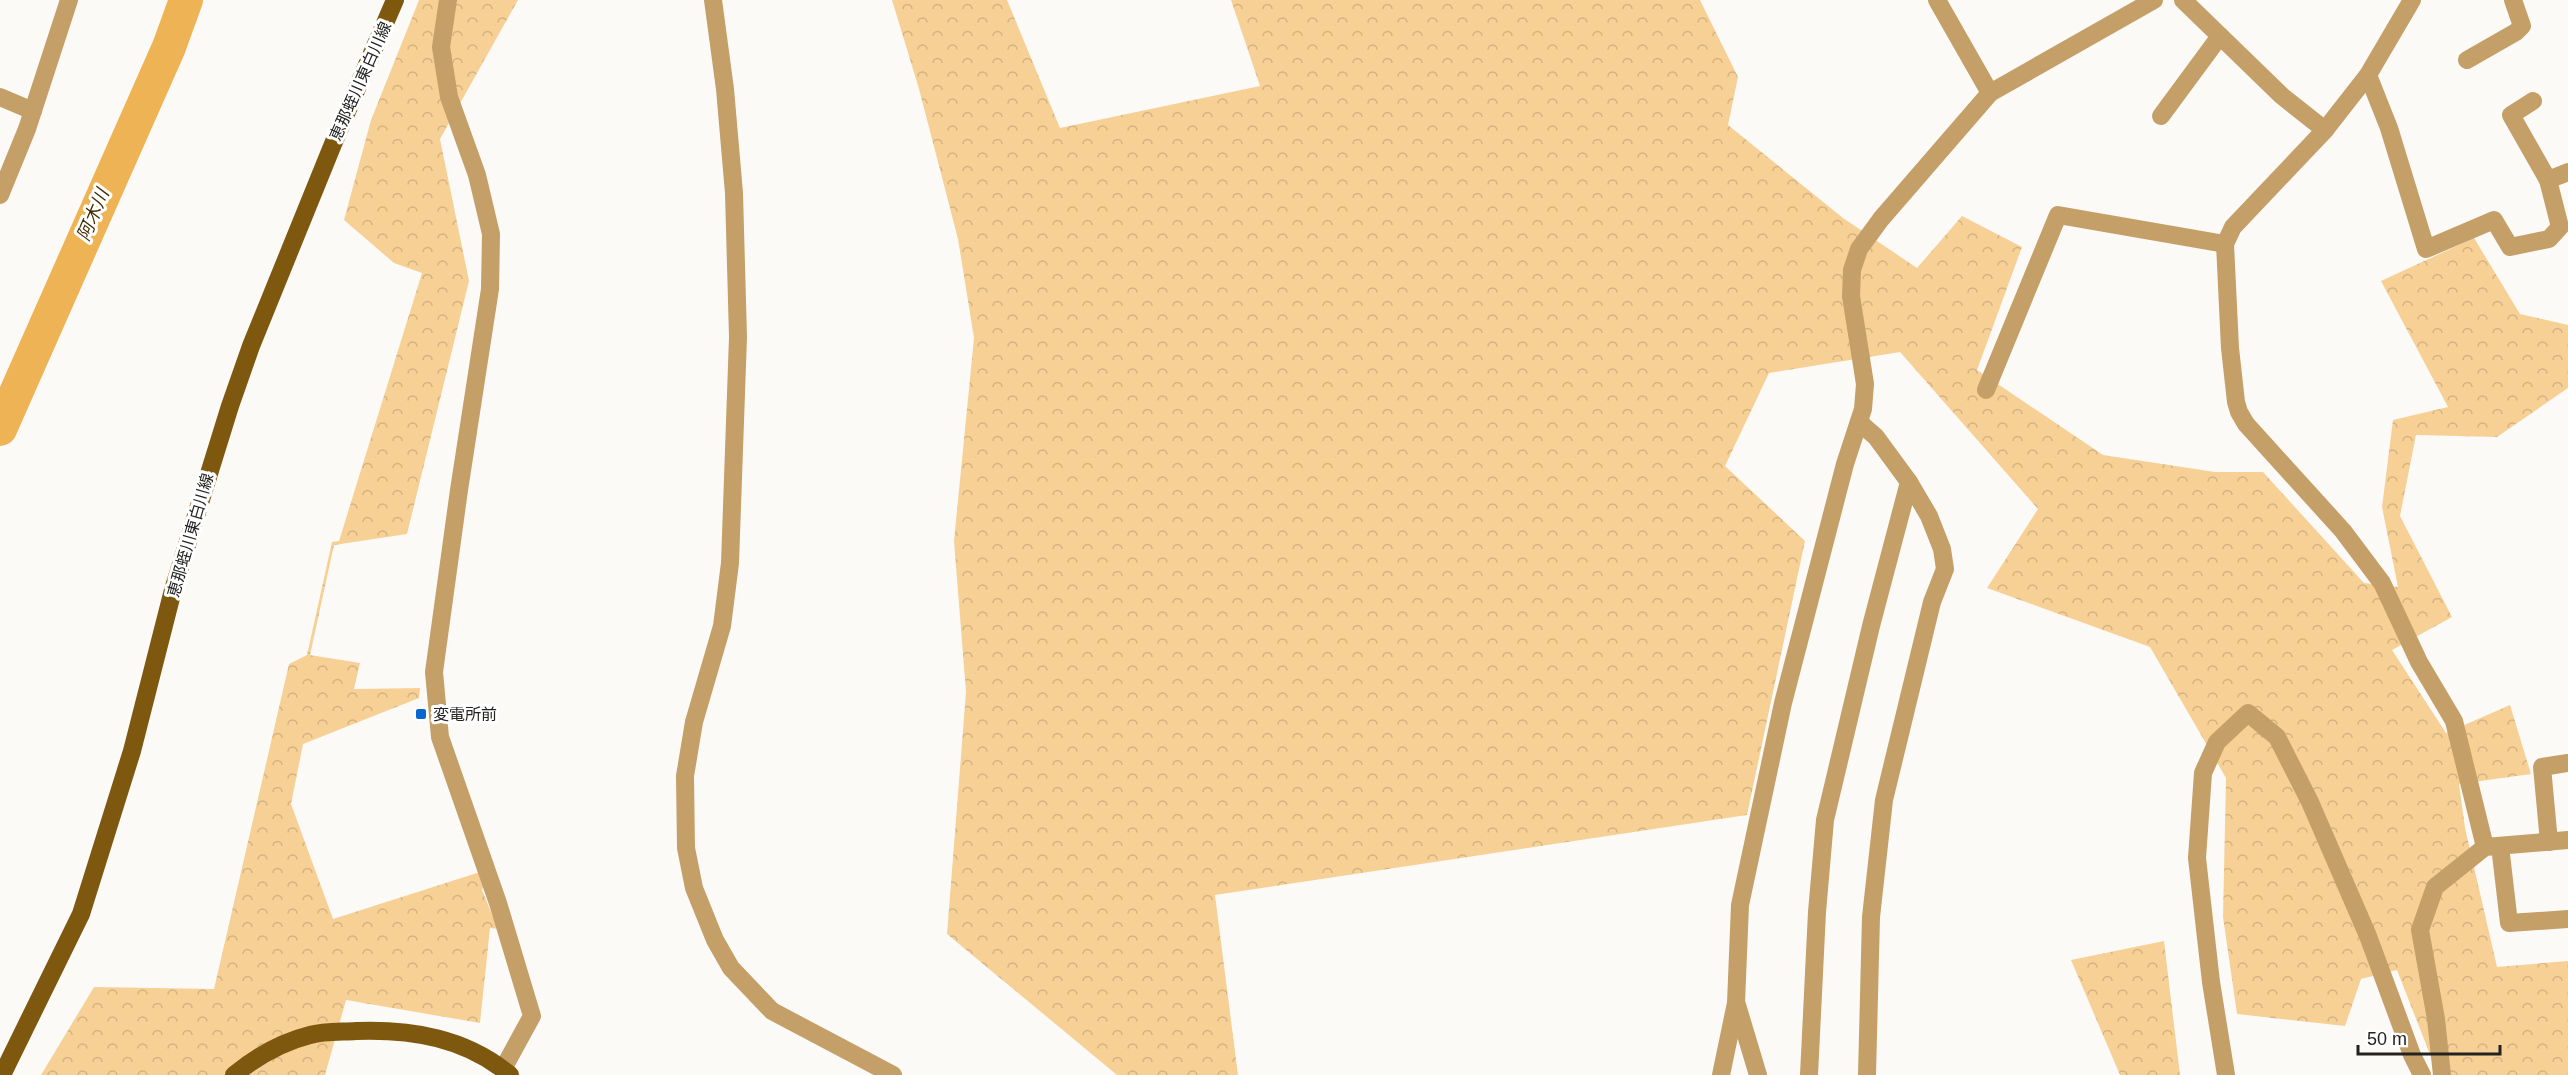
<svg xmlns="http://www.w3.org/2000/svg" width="2568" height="1075" viewBox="0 0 2568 1075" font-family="Arial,'Noto Sans JP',sans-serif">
  <defs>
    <pattern id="forest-crowns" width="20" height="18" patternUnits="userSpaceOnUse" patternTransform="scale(1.5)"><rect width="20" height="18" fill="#f7d096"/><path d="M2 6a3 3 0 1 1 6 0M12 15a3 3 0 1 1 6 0" fill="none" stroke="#d3b281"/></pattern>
  </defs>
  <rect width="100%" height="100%" fill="#fcfaf7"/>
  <!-- forest -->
  <g fill="url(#forest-crowns)">
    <path d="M419,0H518L440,139L469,281L407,534L334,545L310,655L360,663L354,689L420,688L419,698L303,744L291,804L333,919L480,872L484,884L482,890L498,929L490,928L480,1023L346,1000L325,1075H41L94,987L214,989L289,664L307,655L332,542L339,541L422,273L394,263L344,220L371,120Z"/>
    <path d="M892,0H1007L1060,128L1260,86L1231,0H1700L1738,77L1728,125L1843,218L1917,268L1962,216L2022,247L1977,370L2103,455L2215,472H2263L2364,583L2398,587L2382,507L2393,420L2448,407L2381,281L2474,238L2520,314L2568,325V388L2497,437L2416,435L2400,516L2452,617L2392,650L2446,733L2510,705L2531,774L2459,784L2465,828L2497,967L2568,961V1075H2438L2397,970L2361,979L2345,1026L2237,1014L2223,917L2226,778L2150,647L1987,588L2038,509L1900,352L1769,373L1725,466L1805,541L1747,815L1215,895L1238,1075H1117L947,934L966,692L954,541L974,338L958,239L919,89Z"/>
    <path d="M2164,941L2180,1075H2120L2071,960Z"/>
  </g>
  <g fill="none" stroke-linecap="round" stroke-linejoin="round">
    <!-- river -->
    <path stroke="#eeb355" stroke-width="34" d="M0,429L169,47L186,0"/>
    <!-- minor -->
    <g stroke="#c49f67" stroke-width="18">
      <path d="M448,0L441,47L449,97L477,175L491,234L490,289L459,490L434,672L440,737L498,903L532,1016L503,1069"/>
      <path d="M713,0L725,89L734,193L738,337L730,563L722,626L694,722L685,776L686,848L694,888L715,940L731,968L772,1011L893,1075"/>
      <path d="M1937,0L1990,93"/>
      <path d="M2183,0L2282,96L2325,130"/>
      <path d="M2412,0L2368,75L2325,130L2233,227L2225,244L2230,348L2236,402L2239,412L2246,424L2343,531L2382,583L2419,662L2454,721L2485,847"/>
      <path d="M2467,60L2516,32L2522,26L2513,0"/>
      <path d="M2368,75L2389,128L2426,249L2494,220L2510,247L2549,239L2560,227L2548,180L2568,172"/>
      <path d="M0,97L33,111"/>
      <path d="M2533,101L2511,115L2548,180"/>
      <path d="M2161,116L2220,36"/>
      <path d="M0,195L27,129L69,0"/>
      <path d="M1986,390L2058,215L2225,244"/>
      <path d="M2549,842L2542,767L2568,763"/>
      <path d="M2500,846L2509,923L2568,919"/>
      <path d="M1737,1005L1758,1075"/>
      <path d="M1721,1075L1736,1003L1740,905L1783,703L1845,464L1863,409L1865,384L1851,296L1852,270L1859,249L1881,219L1990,93L2154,0"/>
      <path d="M1809,1075L1817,912L1825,820L1871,626L1909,482L1876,437L1859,422"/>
      <path d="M1867,1075L1871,917L1884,800L1932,602L1945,569L1942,549L1929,516L1909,482"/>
      <path d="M2226,1075L2211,982L2197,858L2203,773L2217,742L2248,713L2277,737L2310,802L2368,936L2412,1055L2422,1075"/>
      <path d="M2442,1075L2436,1019L2420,930L2435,887L2485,847L2568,840"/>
    </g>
    <!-- major -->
    <g stroke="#7f580f" stroke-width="18">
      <path d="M2,1075L81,914L132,751L173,590L230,406L251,346L333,144L395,0"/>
      <path d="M234,1075C256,1057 282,1042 310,1035C324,1031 341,1032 356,1031C412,1029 466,1038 510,1075"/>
    </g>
  </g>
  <!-- markers -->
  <rect fill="#0866cf" stroke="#fff" stroke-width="2" x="415" y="708" width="12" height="12" rx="3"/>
  <g text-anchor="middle" stroke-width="6" stroke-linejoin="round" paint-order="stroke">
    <!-- street labels -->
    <g font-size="16" fill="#222220" stroke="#fff">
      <text transform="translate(360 81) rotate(-66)" y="6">恵那蛭川東白川線</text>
      <text transform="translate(190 535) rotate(-74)" y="6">恵那蛭川東白川線</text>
    </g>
    <!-- poi labels -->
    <g font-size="16" fill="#222220" stroke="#fff" text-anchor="start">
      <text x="433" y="720">変電所前</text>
    </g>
    <!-- water labels -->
    <g font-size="18" font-style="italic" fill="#422b01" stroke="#fff">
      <text transform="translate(93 215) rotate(-67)" y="6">阿木川</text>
    </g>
  </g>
  <!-- scale -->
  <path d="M2358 1045v9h142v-9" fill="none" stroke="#222220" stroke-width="3"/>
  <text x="2367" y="1045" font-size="18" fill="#222220" stroke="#ffffff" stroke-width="4.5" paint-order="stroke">50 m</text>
</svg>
